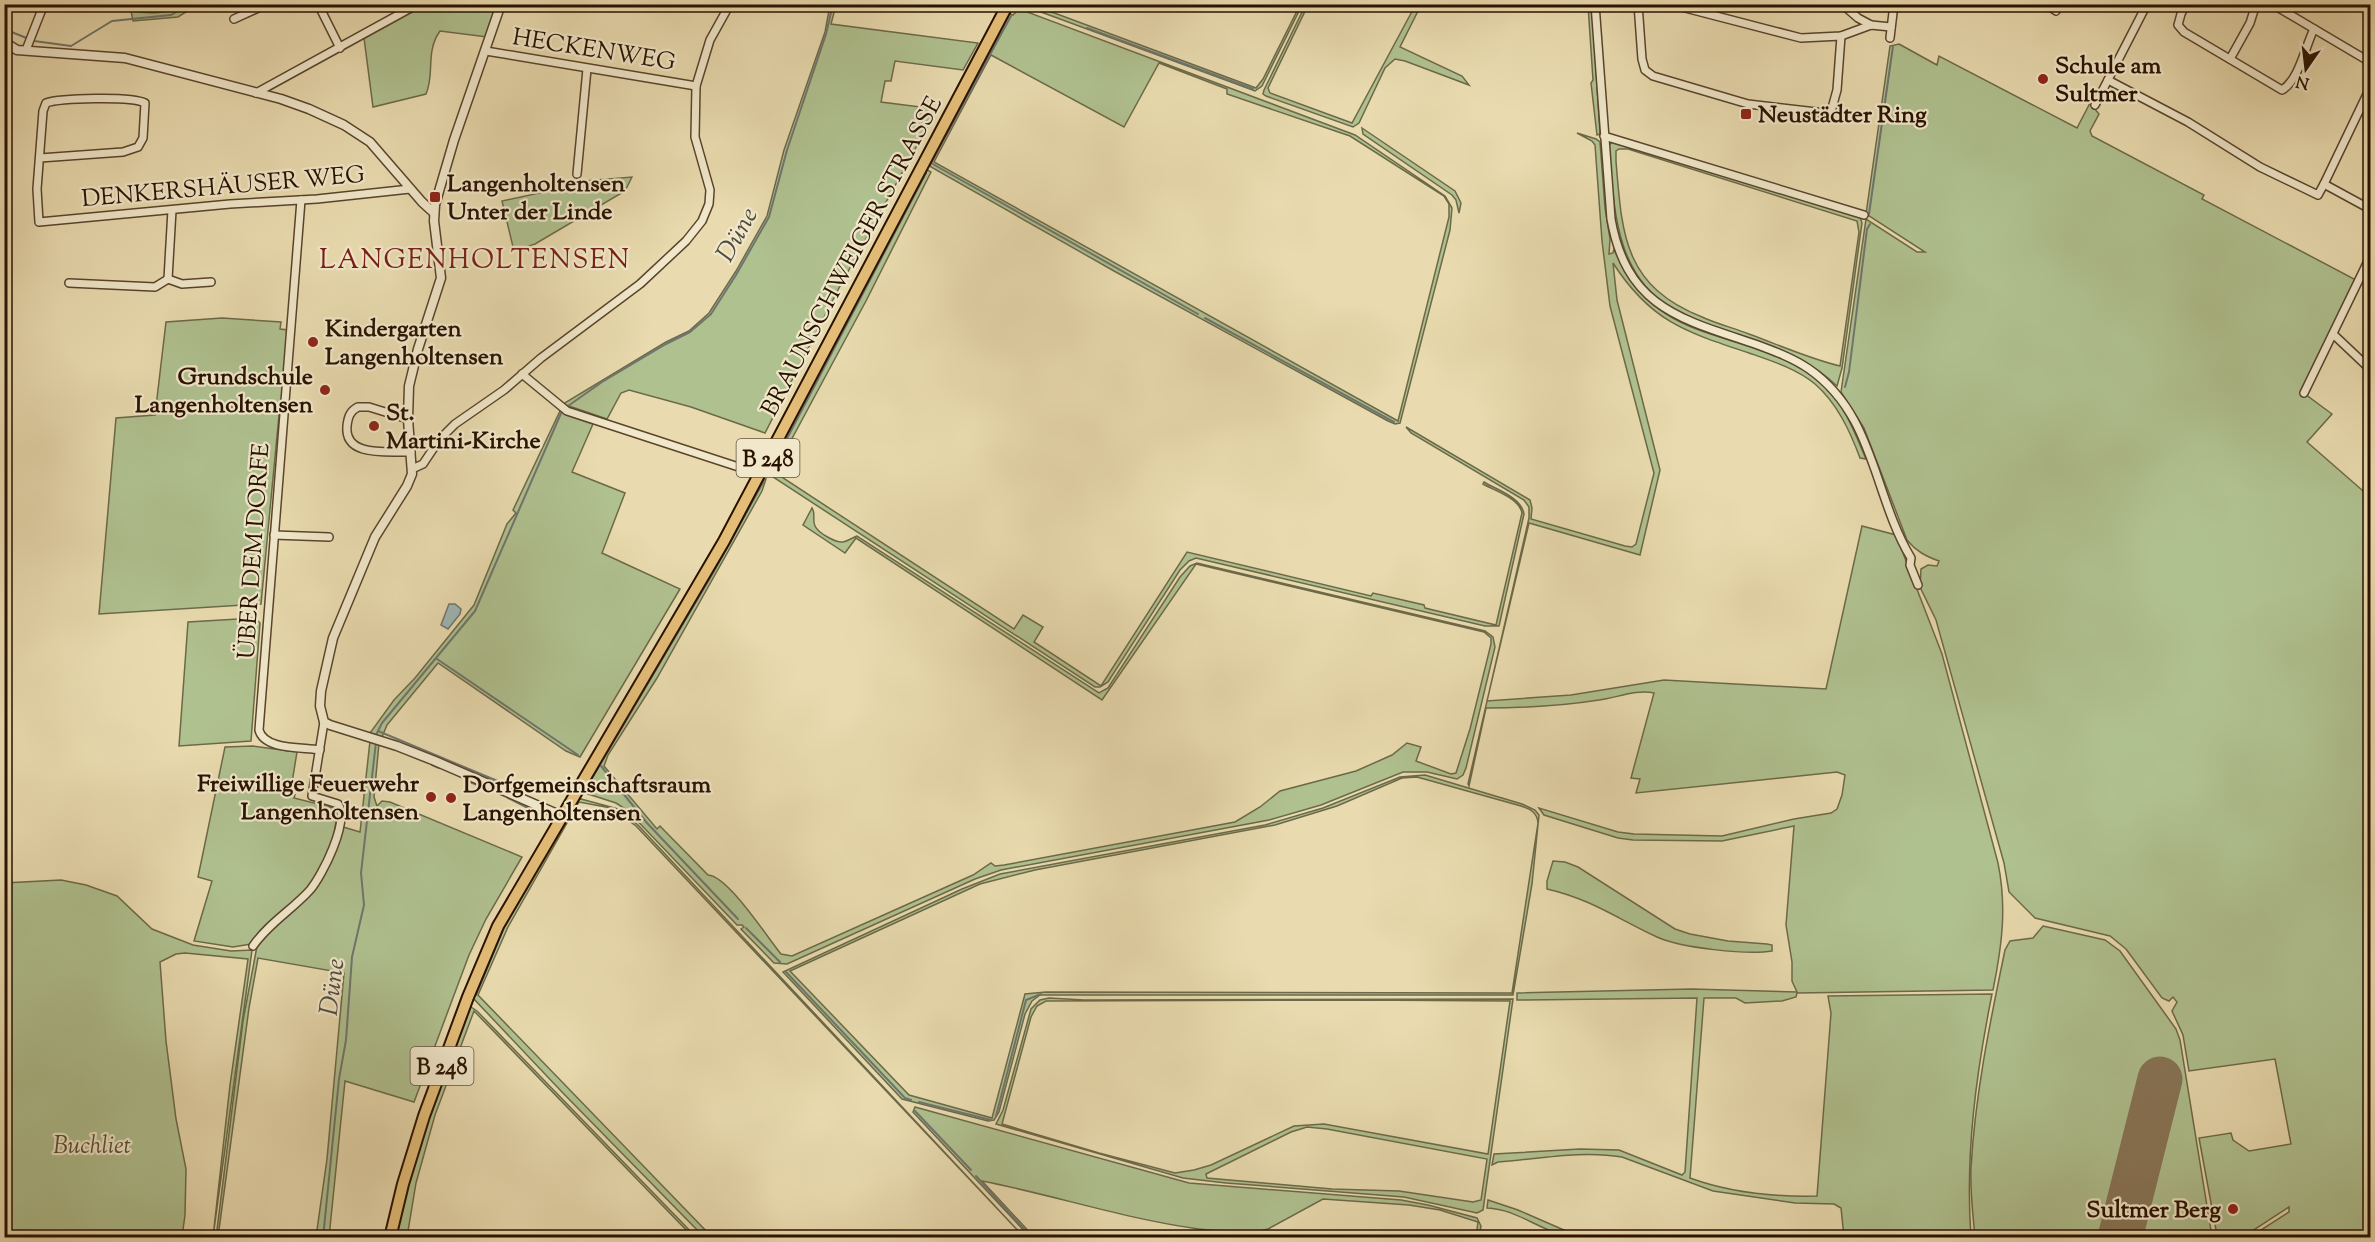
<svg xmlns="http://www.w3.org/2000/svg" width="2375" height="1242" viewBox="0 0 2375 1242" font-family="'Sorts Mill Goudy',serif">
  <rect width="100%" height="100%" fill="#e9dbaf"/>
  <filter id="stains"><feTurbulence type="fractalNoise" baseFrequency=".00333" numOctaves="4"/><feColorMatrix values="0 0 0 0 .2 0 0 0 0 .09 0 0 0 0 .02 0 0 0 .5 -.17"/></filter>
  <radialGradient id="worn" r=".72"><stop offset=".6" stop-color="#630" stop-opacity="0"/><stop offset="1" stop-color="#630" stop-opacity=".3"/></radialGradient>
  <!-- green -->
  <g fill="#b0c190" stroke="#6c6948" stroke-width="1.5" fill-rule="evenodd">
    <path d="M1306,4L1308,5L1268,88L1270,93L1352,123L1416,4L1421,5L1400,47L1462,76L1469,85L1405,61L1395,59L1385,68L1359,123L1353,127L1266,96L1263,94L1264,90Z"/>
    <path d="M184,5H197L178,17L133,21L131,11C150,14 167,14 184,5Z"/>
    <path d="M424,5H497L487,37L440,31C425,52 435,74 426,94L373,107L364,38Z"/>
    <path d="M830,5H836L831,24L978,43L963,70L895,61L891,81H885L881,102L937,109L839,288L765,433L691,407L629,390L621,393L607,419L563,404L666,342L689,331L709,313L736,271L767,216L784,150L825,32Z"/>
    <path d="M1022,5H1033L1256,88L1263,79L1300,5H1302L1262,86L1255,91Z"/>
    <path d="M1588,5H1592L1600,134L1597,135L1591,83L1593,80Z"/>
    <path d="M1014,7L1355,135L1445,196L1452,208L1450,230L1400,423L1395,424L1388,421L1114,271L931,167L929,163L1008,13L1013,15L1016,12L1012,8ZM991,55L1124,127L1159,63L1227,89V94L1350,136L1444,196L1449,204V217L1398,421L934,162Z"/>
    <path d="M1899,44L1937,65L1939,56L2077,128L2090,103L2099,114L2090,131L2092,136L2204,195L2202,199L2356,280L2321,351L2327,353L2305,394L2332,414L2307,442L2370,497V1237H2250L2289,1212V1207L2243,1237H2221L2216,1230L2199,1138L2231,1133L2233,1140L2249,1151L2291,1144L2275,1059L2189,1071L2183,1035L2172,1011L2177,1002L2173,997L2169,1001L2162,998L2126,949L2110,936L2035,918L2009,892L2004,863L1936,620L1920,587L1921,569L1928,565L1937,566L1939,561C1925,556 1916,551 1907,540L1864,428L1841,392L1866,219L1917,252H1925L1866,214L1890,46Z"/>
    <path d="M1362,128L1455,191L1461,203L1459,213L1456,200L1452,195L1363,134Z"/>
    <path d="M1577,133L1596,139L1600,142L1605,208L1610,239L1609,254L1613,253L1614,249C1660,356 1750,322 1822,384C1844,403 1855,433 1866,459L1860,458C1850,431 1837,403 1815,384C1797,369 1772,361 1749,353C1686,332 1651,322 1613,263L1617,300L1660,470L1640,555L1529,523L1487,701L1571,695L1664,680L1826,689L1862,526L1896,535L1942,654L1998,863C2007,907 2002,946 1993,990L1797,993L1796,997L1782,1001L1745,1003L1736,998H1704L1690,1178C1731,1193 1773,1197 1817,1196L1831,1013L1828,996L1992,994C1976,1074 1965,1155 1971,1237H1844L1841,1208L1834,1204L1795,1203L1713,1191L1622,1157C1582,1150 1539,1159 1498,1162L1492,1165L1494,1154L1580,1149L1619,1150L1682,1175L1685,1172L1697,998L1517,1000V993L1692,989L1797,992L1792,981V962L1786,925L1794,826L1722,841L1633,840L1618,838L1544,815L1539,808L1618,832L1634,834L1722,836L1794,819L1831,813L1837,809L1842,795L1845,775L1837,772L1636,793L1640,779L1631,778L1654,693C1637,689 1616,698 1599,700C1561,706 1524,708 1486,708L1469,786L1468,784L1529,518V507L1524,500L1411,433L1406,427L1530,500L1532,508L1531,519L1625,546L1632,547L1636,544L1654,473L1610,306L1602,241L1595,145L1592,141Z"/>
    <path d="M1614,141L1860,217L1862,223L1842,368L1837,386C1811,361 1783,350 1749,338C1725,330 1699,323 1676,311C1614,277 1614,207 1609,145ZM1619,149H1628L1857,221L1859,232L1840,366C1810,359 1779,345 1749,334C1734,328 1717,324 1702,317C1624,286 1622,235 1616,161V151Z"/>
    <path d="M924,168L931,172L866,301L774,472L1014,629L1023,615L1043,627L1034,642L1101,686L1187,552L1371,596L1373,593L1424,605L1425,608L1496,625L1522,513C1519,498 1495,491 1483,484L1484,482C1497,490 1521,497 1524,514L1499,626H1485L1196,558L1189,561L1180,570L1108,682L1100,687H1095L770,475L767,469Z"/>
    <path d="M632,177L625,191L535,244L514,251L502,201L572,186V182Z"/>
    <path d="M222,318L281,322L280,329L288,330L282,399L279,403L232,407L231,412L271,410L279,415L261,604L99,614L116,418L155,415L166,322Z"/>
    <path d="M561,409L565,412L564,414L593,424L572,472L625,493L602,553L680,589L580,757L566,751L438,663L387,725L382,737L370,733L394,700L415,678L474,605L507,524L516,513L513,510Z"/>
    <path d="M764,479H766L762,491L657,678L608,755L604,766L657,829L660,826L708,875C728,876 767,937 781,954L792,956L973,875L991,863L995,866L1004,865L1235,822L1260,807L1280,791L1356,771L1392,755L1407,743L1421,747L1416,761L1451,774L1456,773L1470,729L1491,644V638L1484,632L1196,564L1102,700L856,538L845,553L803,525L812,508C816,514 812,520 815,526C818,533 836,543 843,542C848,541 852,538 857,536L1099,693L1108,688L1180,577L1190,566L1197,563L1485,631L1493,637L1495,647L1466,768L1463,775L1457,779L1427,772H1403L1321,805L1269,820L1001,870L975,879L787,964L774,963L741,929L744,927L742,925H737L627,810L616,803L582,792Z"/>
    <path d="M255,618L260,623L251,741L179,746L188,622Z"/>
    <path d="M370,741L379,743L374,797L377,806L382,801L390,802L522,857L486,919L469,955L414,1102L345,1081L329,1237H316L327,1159L344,973L258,958L249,1008L218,1237L216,1238L243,1021L257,946L260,940L309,894L343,827L360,832Z"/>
    <path d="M253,746L297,752L290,795H295L294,798L338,809L333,840L317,875L308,889L251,944L233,947L194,941L212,881L198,877L225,747Z"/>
    <path d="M1425,775L1522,804L1535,810L1539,815L1532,884L1513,995H1040L1032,1001L1025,1014L999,1112L994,1120L988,1121L902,1099L783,972L962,889L1000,874L1265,825L1323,808L1400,777ZM1417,777L1521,806C1530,809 1537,812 1538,823L1512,993L1046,992L1025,994L992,1118L909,1095L790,971L980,884L1035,870L1275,825L1337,806L1402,778Z"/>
    <path d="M581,799L618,809L638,825L1024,1237L636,826L611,808L579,802L508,927L478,995L712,1237H704L561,1091L473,998L501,928L576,800Z"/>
    <path d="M1553,861L1565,862L1578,867L1675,929L1690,934L1728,941L1767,944L1772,945V951C1747,955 1681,948 1657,937C1618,919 1591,899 1547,889V881Z"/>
    <path d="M61,880L86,885L117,896L152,929L193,945L231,951L252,950L213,1237L230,1085L248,959L185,953L176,954L160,962L166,1041L176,1119L186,1169L185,1215L182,1237H5L4,883Z"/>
    <path d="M2043,926L2105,940L2120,951L2176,1029L2180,1040L2212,1237H1975C1973,1215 1970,1192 1971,1168C1975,1095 1990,1022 2005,950L2010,941L2033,938Z"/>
    <path d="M1049,998L1084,1000L1513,999L1483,1210L1477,1213L1404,1197L1226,1183L1183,1178L996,1124L1003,1110L1031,1009L1040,1000ZM1358,1000L1510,1001L1488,1154L1324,1124L1294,1126L1211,1165L1194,1170L1175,1173L1099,1153L1002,1124L1031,1017L1037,1006L1046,1001ZM1307,1127L1327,1129L1487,1159L1481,1200L1473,1202L1399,1191L1332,1189L1207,1178L1206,1174L1291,1132Z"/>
    <path d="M471,1007L477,1011L696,1237H693L474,1011L435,1115L416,1183L407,1237L395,1238L419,1143L468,1008Z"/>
    <path d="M915,1107L1189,1183L1401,1200L1428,1205L1477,1218L1481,1226L1479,1237H1476L1478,1222L1440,1210L1409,1205L1323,1199L1268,1229C1246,1236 1221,1231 1199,1229C1125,1219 1054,1195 982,1181L1034,1237H1030L913,1112Z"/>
    <path d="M1488,1200L1518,1210L1580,1237C1547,1238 1521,1209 1487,1208Z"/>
  </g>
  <!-- water -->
  <path fill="#9eb8b7" stroke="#6f756e" stroke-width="1.5" d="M449,604H455L461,609L460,614L448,629L441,625Z"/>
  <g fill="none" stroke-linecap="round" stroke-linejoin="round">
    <!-- stream -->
    <g stroke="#6f756e" stroke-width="2">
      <path d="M1011,16L931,163L1198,314"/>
      <path d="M1087,28L1253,89"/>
      <path d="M4,29L34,41L71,46L112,21L171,15L190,4"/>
      <path d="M1869,214L1893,46"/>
      <path d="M1205,318L1394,422"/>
      <path d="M1845,387L1849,372L1867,229L1870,224"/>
      <path d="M568,406L602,382L666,344L690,332L711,314L736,275L769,217L787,150L826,34L833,4"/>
      <path d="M770,471L926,173"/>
      <path d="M437,659L578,755"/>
      <path d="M378,731L500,782"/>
      <path d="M376,735L382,723L475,611L562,411"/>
      <path d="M432,765L439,768"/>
      <path d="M601,766L647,823L738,919"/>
      <path d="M470,782L497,793"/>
      <path d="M585,790L713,573L764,481"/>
      <path d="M508,798L532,810"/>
      <path d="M560,830L578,801"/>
      <path d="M746,928L780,962"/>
      <path d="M786,972L905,1098L911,1100"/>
      <path d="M476,995L507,920"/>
      <path d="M919,1102L991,1120"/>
      <path d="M915,1111L971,1170"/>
      <path d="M996,1116L1026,1000L1041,994"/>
      <path d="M976,1176L1032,1238"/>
      <path d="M323,1238L339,1079L346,1040L352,957L364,905L361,873L376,742"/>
    </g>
    <!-- runway -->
    <path stroke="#897658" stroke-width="45" d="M2120,1238L2160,1079"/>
    <defs>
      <g id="minor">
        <path d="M318,4L340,48"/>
        <path d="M1595,4L1611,219C1627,308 1681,319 1755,344C1774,351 1793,358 1809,369C1875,415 1873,495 1911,558L1910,565L1918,585"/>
        <path d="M1638,4L1642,59L1645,70L1653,76L1748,104L1825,113L1832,108L1837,90L1841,36"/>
        <path d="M1670,4L1801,38L1841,36L1871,25L1891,27"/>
        <path d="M1842,4L1858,18L1871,25"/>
        <path d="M2046,4L2056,11"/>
        <path d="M2186,4L2181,14L2178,25L2184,32L2282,90C2299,80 2305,47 2314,29"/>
        <path d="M2272,4L2370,62"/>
        <path d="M234,19L267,4"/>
        <path d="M1890,38L1894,4"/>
        <path d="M26,50L44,4"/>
        <path d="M486,51L696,86"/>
        <path d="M2230,59L2250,23L2256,4"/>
        <path d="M2108,80L2188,122L2260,167L2318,195L2324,184L2370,209"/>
        <path d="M256,93L418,4"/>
        <path d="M2095,105L2147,4"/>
        <path d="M1604,136L1864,215"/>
        <path d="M40,158L123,152L138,147L143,138L145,103C132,96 60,98 46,103L43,111L37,189L39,222L230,204L317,199L410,189"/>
        <path d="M577,174L587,69"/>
        <path d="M2324,184L2370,88"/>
        <path d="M301,200L259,730C264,750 302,747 320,750"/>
        <path d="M168,279L172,210"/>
        <path d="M69,283L155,287L168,279L182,284L211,282"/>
        <path d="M2333,334L2370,369"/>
        <path d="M522,374L567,411L760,474"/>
        <path d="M2304,393L2370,257"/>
        <path d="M408,419L369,407H358C350,411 348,417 347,426C344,458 389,451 411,452"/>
        <path d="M412,469L423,464L439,440L455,424L504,390L541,358L640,284L686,241L702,221L709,204L710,190L695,137L696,86L710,40L730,4"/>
        <path d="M274,535L329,537"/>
        <path d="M253,946C269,923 292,910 310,890C322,876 350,821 338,804L312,796L324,722"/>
      </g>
      <g id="tertiary">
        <path d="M501,4L454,140L435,205L434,221L441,278L418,349L409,386L408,419L412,474L407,486L375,537L333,638L321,691L320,706L324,722L330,725L397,746L435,761L562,816"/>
        <path d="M4,42L17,50L125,58L281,99L309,109L344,125L370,142L422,202L434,213"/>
      </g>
      <path id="primary" d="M390,1238L403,1184L424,1116L468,997L498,926L724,541L1008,4"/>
    </defs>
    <!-- minor casing -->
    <use href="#minor" stroke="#59442c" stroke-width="10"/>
    <!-- tertiary casing -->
    <use href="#tertiary" stroke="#59442c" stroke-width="11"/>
    <!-- primary casing -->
    <use href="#primary" stroke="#291100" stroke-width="14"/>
    <!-- minor -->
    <use href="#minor" stroke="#f1e8cb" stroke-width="7"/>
    <!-- tertiary -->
    <use href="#tertiary" stroke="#f1e8cb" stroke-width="8"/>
    <!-- primary -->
    <use href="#primary" stroke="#e4be78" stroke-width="10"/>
  </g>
  <!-- markers -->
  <g fill="#8f2418" stroke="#f1e8cb" stroke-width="2">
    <circle cx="2043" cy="79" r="6"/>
    <rect x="1740" y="108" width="12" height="12" rx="3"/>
    <rect x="429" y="191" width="12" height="12" rx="3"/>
    <circle cx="313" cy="342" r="6"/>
    <circle cx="325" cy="390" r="6"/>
    <circle cx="374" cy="426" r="6"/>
    <circle cx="431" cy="797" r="6"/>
    <circle cx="451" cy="798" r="6"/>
    <circle cx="2233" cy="1209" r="6"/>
  </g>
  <g text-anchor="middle" stroke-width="4.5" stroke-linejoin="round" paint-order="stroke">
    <!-- shield labels -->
    <g fill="#f1e8cb" stroke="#65523d" stroke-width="1.5">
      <rect x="736.5" y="439" width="63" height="38" rx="4.5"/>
      <rect x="410.5" y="1047" width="63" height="38" rx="4.5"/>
    </g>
    <g font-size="22" font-weight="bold" fill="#291100">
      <text x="768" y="466">B 248</text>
      <text x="442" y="1074">B 248</text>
    </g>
    <!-- street labels -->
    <g font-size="24" fill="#291100" stroke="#f1e8cb">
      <text transform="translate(594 49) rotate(9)" y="8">HECKENWEG</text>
      <text transform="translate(223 186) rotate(-5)" y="8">DENKERSHÄUSER WEG</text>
      <text transform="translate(851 256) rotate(-62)" y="8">BRAUNSCHWEIGER STRASSE</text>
      <text transform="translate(253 551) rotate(-86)" y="8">ÜBER DEM DORFE</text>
    </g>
    <!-- poi labels -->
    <g font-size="24" font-weight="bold" fill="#291100" stroke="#f1e8cb" text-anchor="start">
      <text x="2055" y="73">Schule am<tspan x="2055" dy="28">Sultmer</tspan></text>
      <text x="1758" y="122">Neustädter Ring</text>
      <text x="447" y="191">Langenholtensen<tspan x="447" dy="28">Unter der Linde</tspan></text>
      <text x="325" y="336">Kindergarten<tspan x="325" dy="28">Langenholtensen</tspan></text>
      <text x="313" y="384" text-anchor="end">Grundschule<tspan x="313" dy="28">Langenholtensen</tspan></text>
      <text x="386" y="420">St.<tspan x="386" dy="28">Martini-Kirche</tspan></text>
      <text x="419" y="791" text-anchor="end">Freiwillige Feuerwehr<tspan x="419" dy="28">Langenholtensen</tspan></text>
      <text x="463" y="792">Dorfgemeinschaftsraum<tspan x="463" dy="28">Langenholtensen</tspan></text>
      <text x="2221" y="1217" text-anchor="end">Sultmer Berg</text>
    </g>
    <!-- park labels -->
    <g font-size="24" font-style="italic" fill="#584f32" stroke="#f1e8cb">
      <text x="92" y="1153">Buchliet</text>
    </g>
    <!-- water labels -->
    <g font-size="26" font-style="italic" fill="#524b40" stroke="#f1e8cb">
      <text transform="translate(736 234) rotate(-61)" y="9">Düne</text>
      <text transform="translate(331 987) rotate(-83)" y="9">Düne</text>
    </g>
    <!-- quarter labels -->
    <g font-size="27" letter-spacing="1.5" fill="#7a1f14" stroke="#f1e8cb">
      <text x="475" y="268">LANGENHOLTENSEN</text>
    </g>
  </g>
  <!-- margin -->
  <rect width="2375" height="1242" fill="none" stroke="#e9dbaf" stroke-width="24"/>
  <rect x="6" y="6" width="2363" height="1230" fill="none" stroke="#291100" stroke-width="3"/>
  <rect x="12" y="12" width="2351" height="1218" fill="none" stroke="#291100" stroke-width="1.5"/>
  <!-- north arrow -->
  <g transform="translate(2306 69) rotate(194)" stroke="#f1e8cb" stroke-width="4.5" paint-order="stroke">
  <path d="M0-4.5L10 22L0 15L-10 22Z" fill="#291100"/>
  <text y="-9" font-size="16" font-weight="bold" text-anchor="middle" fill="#291100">N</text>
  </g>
  <rect width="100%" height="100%" filter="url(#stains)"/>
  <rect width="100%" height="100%" fill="url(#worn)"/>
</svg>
